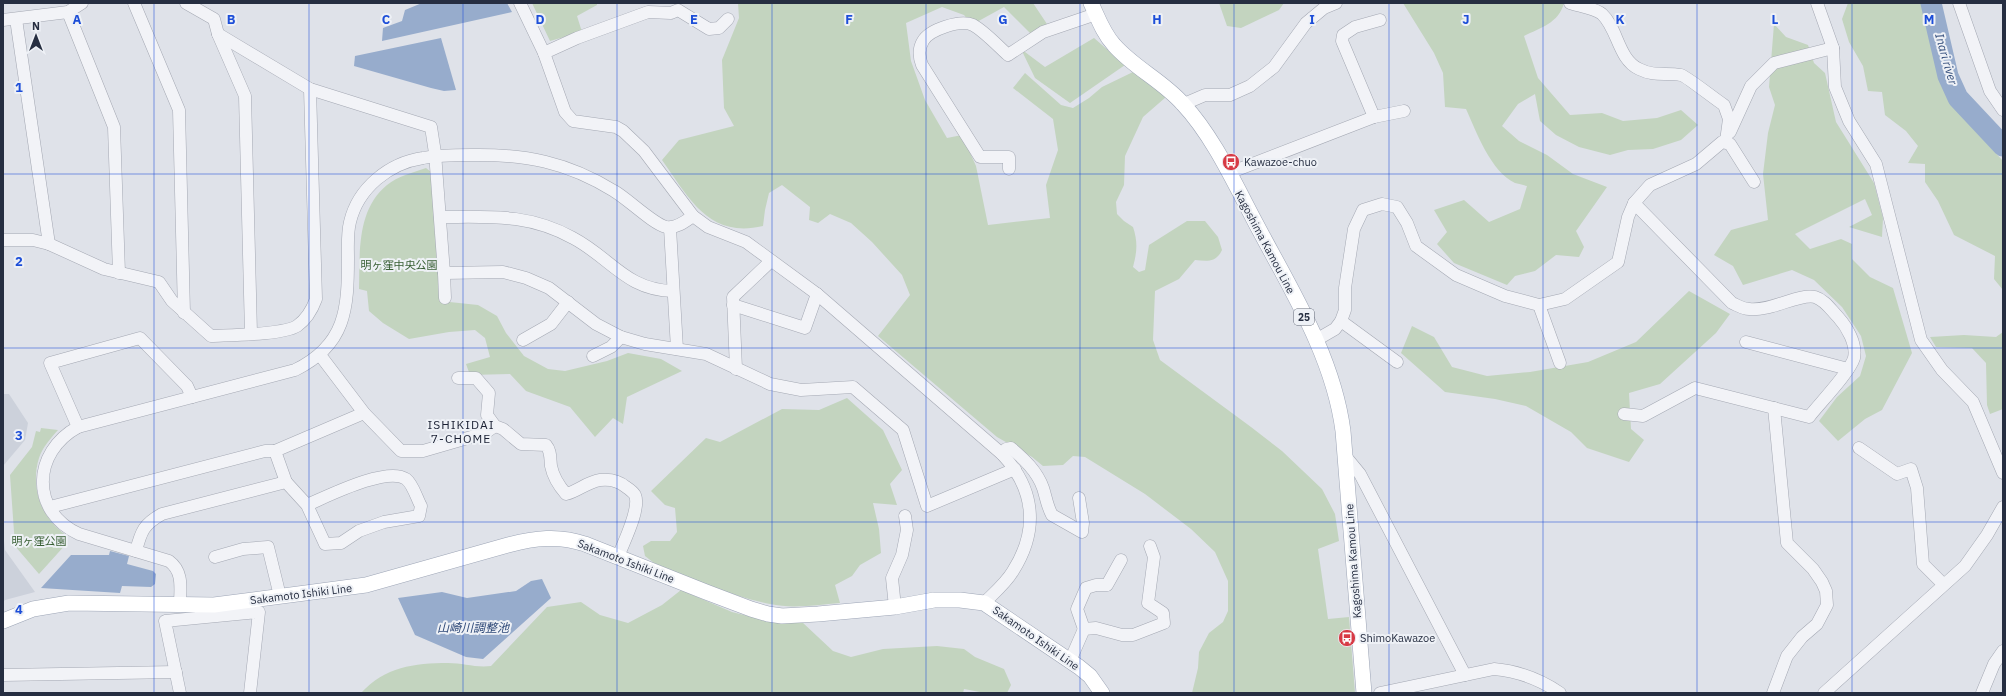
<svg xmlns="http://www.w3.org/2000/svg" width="2006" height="696" viewBox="0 0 2006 696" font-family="'IBM Plex Sans','Noto Sans JP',sans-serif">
  <rect width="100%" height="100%" fill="#dfe2e9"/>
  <!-- built -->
  <g fill="#ccd1db">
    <path d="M3,394H9L28,423L25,440L3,466Z"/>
    <path d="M3,532L5,550L35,592L5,600L3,602Z"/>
  </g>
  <!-- green -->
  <g fill="#c3d4bf">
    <path d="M532,3H597V5L577,16L582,32L550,41Z"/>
    <path d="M738,3H1033L1049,27L1032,35L1004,7L975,23L969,21L964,15L942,7L906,23L911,61L925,100L947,138L962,135L976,166L988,225L1050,218L1046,185L1058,150L1053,119L1013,88L1025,73L1061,105L1073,108L1089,98L1102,87L1133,72L1166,97L1143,117L1125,156L1124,185L1116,202L1117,214L1124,221L1133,227C1138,242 1137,252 1133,267L1139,272L1145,270L1149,245L1187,221H1205L1218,237L1222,250C1216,263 1207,261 1195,260L1179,279L1155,291L1153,340L1160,360L1251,427L1282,451L1322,489L1335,514L1339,541L1318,549L1328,619L1349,617L1355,693H1192L1198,668L1199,652L1209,633L1223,622L1228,611V581L1215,552L1191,529L1145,494L1085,457L1073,456L1063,465L1043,466L1032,457L997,437L878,336L910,295L902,275L872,242L851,223L830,214L818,223L809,220L810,207L782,185L769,193L765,210L763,226C709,239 689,198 662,160L679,140L734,126L724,108L722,60L739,18Z"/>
    <path d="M1219,3H1284L1279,10L1241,28L1227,26Z"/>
    <path d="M1403,3H1564C1559,23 1540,28 1524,36L1538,78L1570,115L1602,113L1623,121L1657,118L1681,110L1698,125L1681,140L1653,149L1628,150L1610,155L1579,147L1556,135L1540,121L1535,94L1518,104L1502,126L1519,141L1547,155L1573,174L1607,187L1576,231L1584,247L1579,257L1556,255L1535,271L1515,276L1507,285L1454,263L1437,244L1447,232L1434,210L1464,200L1489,222L1520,209L1527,186C1523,185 1519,184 1515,183C1491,172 1476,131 1466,109L1445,107L1443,73L1434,53Z"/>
    <path d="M1848,3H1929L1932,38L1956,110L2003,161V290L1994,279L1995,256L1954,235L1938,201L1925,182V164L1908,163L1918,146L1906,131L1885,115L1882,92L1868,91L1863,66L1849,42L1842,19Z"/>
    <path d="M1774,24L1786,37L1808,45L1814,63L1825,73L1836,122L1874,183L1883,218L1882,237L1849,227L1872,215L1865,199L1795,234L1810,249L1841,239L1852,244V259L1870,277L1893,288L1912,353L1882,410L1865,419L1838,441L1819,421L1837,397L1860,376L1866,356L1861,336L1842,307L1814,280L1792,270L1743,285L1733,266L1714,255L1731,230L1768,220L1763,174L1768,133L1775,105L1769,87Z"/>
    <path d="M1094,38L1125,65L1070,103L1035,78L1021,49L1045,67Z"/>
    <path d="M426,168L431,172L440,301L478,305L497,316L506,333L524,356L548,369L565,371L607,361L628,353L661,359L682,371L627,397L623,424L613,418L595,437L570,407L526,391L510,374L470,375L466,364L490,357L485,338L475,330L449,332L409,339L383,323L369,311L367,291L359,289C360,255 356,210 387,185C398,176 412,173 426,168Z"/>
    <path d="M1689,291L1730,314L1716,333L1660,384L1629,393L1631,429L1644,440L1629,462L1587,448L1571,432L1526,406L1495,399L1445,392L1401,353L1412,326L1434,337L1452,367L1487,376L1530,372L1588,362L1636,342Z"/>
    <path d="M2003,332V409L1990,414L1987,405L1986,363L1972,348L1936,347L1930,337L1964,335L1996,337Z"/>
    <path d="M847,398L883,430L902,470L890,484L897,505L873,503L879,529L881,553L860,565L852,576L835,585L840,603C817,605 792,609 770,604C730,596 691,578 654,563L645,556L643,546L651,541H670L677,532L675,508L665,505L651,491L706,438L720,442L782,409L819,410Z"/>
    <path d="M41,428L58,430C51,438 42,448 39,458C30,487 41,518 66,535L67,543L39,574L15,546L10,475L32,447L36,431L40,432Z"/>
    <path d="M681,590L732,612L768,621L802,622L833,651L851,657L883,649L937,646L964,649L975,657L1004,669L1011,685L1007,693H985L964,689L963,693H361C385,667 414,663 448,663C463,663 476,668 491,666L547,607L581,602L600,615L628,623L662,605Z"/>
  </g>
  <!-- water -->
  <g fill="#97accc">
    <path d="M422,3H507L512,12L382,41L383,28L402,21L405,10Z"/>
    <path d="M441,38L456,90L444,91L431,88L354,66L355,56Z"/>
    <path d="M110,551L129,556L127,564L153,571L156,574L155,584L151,587L122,586L120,593L41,588L71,555H109Z"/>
    <path d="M542,579L551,598L483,659L466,657L415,635L398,598L442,592L467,598L516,591L531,581Z"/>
  </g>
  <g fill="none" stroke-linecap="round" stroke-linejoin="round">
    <!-- river -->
    <path stroke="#97accc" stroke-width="21" d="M1931,3L1948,76L1958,98L2003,146"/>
    <defs>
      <g id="minor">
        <path d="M134,3L179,110L184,313"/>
        <path d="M186,3L214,19L218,34L310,89L431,127L435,153L444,273L503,272L526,278L549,288L596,324L621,337L645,344L706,354L770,384L801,390L853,387L903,430L927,506L1015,469"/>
        <path d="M520,3L544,53L565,112L573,121L616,127L623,131L644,151L693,216L708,227L746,242L817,294L1002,454C1035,489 1039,530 1013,571C1006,583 994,593 984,603"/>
        <path d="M1570,3C1579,6 1595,8 1602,14C1618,29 1618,59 1639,69C1655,77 1666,72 1681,75C1686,76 1716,100 1724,105L1729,119L1726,141"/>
        <path d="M1817,3L1833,48L1835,87L1849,121L1876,164L1921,340L1942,370L1973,402L2003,473"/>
        <path d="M1959,3L1990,91L2003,110"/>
        <path d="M68,12L114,127L119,273"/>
        <path d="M16,19L49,244"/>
        <path d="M3,20L68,12L82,3"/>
        <path d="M218,34L245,96L251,333"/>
        <path d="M544,53L577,38L648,12L671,13L678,10L709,29L719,28L728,19"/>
        <path d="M1184,104L1205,95H1230L1250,86L1274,67L1306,23L1324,8L1336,3"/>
        <path d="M1374,117L1342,41L1343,35L1355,27L1380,20"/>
        <path d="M1730,132L1751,86L1774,63L1833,48"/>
        <path d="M1009,169V157H980L922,65C919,57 918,49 923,41C929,30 960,19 973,25C984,31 998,46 1008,55L1043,32L1096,14"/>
        <path d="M1229,173L1374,117L1404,111"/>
        <path d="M440,217C489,217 528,213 573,238C611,258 626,290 673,291"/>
        <path d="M670,228L677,349"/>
        <path d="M3,240H33L49,244L104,269L159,282L172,301L211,336C230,335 282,335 297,326C307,319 312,310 316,299L310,89"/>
        <path d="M444,273L445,298"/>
        <path d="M733,305L805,328L817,294"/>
        <path d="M1539,305L1560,363"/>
        <path d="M1341,321L1397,362"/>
        <path d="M523,340L551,324L568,302"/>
        <path d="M1316,340L1335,329L1341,321L1345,310V288L1354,229L1363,210L1382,204L1397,207L1407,223L1416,246L1456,275L1505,296L1539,305L1565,299L1618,262L1628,217L1634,203L1650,185L1696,164L1722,142L1730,144L1754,182"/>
        <path d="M1746,342L1848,369"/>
        <path d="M320,355L364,413L401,451H423L485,433L495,426L487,415L489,393L476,378H458"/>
        <path d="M593,356L611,347L621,337"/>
        <path d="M736,369L733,297L771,261"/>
        <path d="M1624,414L1643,416L1695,388L1809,417C1819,404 1850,372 1854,358C1857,344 1847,327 1838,317C1831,310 1825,300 1815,297C1799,293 1770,312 1749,309C1743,309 1737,305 1732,303L1634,203"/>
        <path d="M495,426L503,429L521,444L546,445C551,451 550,457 551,466C553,476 559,486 566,494C578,491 587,482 600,480C609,479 619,481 626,487C629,489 633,492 635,495C641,509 623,543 618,557"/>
        <path d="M78,427L50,363L140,338L187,386L192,397"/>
        <path d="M1859,448L1897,474L1911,469L1917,488L1923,564L1943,584"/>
        <path d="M1002,454L1006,449L1011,448C1024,459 1037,471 1043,488C1046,497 1047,506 1052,515L1082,532L1083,523L1079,498"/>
        <path d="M1346,457L1360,474L1465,675"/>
        <path d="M286,482L275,451L364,413"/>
        <path d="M50,507L265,451H275"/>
        <path d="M136,551C141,531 144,524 162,514L286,482L307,505L325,544L341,543L359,531L384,522L419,516L421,506C417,499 413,484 406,479C387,466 328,496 307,505"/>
        <path d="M215,557L243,549L268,547L280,596"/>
        <path d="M180,605C180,589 184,572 169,561L79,534C30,512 32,452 78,427L295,370C346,345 348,309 348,258C348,247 347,234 350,222C358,188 389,163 423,158C438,155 455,155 471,155C525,154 567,162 614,191C628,199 653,224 666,227C676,229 686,221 693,216"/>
        <path d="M895,607L892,578L902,555L907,530L905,516"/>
        <path d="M1084,629L1077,609L1086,588L1096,585H1107L1121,560"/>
        <path d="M1070,661L1084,629L1096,628L1122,635H1133L1164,623L1163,613L1148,603L1154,557L1150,546"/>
        <path d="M3,675L176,672"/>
        <path d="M180,693L165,621L259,612L250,693"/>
        <path d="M1380,693L1494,669C1517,671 1541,680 1560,693"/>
        <path d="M1773,693L1787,656L1802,637L1817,624L1827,605L1826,591L1822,582L1813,569L1787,543L1774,408"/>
        <path d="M1824,693L1965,566L1987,535L2003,507"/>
        <path d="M1982,693L1994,664L2003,651"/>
      </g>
      <g id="major">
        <path d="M1091,3C1098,18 1103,33 1114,45C1134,68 1163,81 1183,104C1212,135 1233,180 1253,218C1288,285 1333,354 1343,431L1364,693"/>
        <path d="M3,621L33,609L69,603L214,605L366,585L508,545C534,538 559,535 585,544L706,592L751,609L768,614L782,616L818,614L895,607L934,600H960L984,603L1079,667L1090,676L1102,693"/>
      </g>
    </defs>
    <!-- minor casing -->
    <use href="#minor" stroke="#a4a8b3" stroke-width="13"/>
    <!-- major casing -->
    <use href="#major" stroke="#9da5b6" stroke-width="16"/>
    <!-- minor -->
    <use href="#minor" stroke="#f2f3f7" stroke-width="12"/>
    <!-- major -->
    <use href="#major" stroke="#fff" stroke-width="15"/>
  </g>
  <!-- grid -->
  <path fill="none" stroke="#1d4ed8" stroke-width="1" stroke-opacity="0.55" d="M154,3V693M309,3V693M463,3V693M617,3V693M772,3V693M926,3V693M1080,3V693M1234,3V693M1389,3V693M1543,3V693M1697,3V693M1852,3V693M3,174H2003M3,348H2003M3,522H2003"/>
  <!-- icons -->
  <defs>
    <symbol id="bus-disc" viewBox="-11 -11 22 22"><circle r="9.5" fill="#d73a45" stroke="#eef1f6"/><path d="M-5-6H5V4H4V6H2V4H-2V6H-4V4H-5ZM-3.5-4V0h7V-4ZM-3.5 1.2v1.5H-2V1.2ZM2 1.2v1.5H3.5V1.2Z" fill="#fff"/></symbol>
  </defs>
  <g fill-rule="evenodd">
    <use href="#bus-disc" x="1221" y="152" width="20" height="20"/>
    <use href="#bus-disc" x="1337" y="628" width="20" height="20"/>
  </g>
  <g text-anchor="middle" stroke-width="4" stroke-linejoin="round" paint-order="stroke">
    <!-- shield labels -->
    <rect fill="#eef1f6" stroke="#626877" stroke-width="1" x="1294" y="309" width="20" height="16" rx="3"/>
    <g font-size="10" font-weight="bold" fill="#262e41">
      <text x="1304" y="321">25</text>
    </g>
    <!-- poi labels -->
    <g font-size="11" fill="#262e41" stroke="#eef1f6" text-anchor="start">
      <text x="1244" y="166">Kawazoe-chuo</text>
      <text x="1360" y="642">ShimoKawazoe</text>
    </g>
    <!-- street labels -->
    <g font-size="11" fill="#262e41" stroke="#eef1f6">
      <text transform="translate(1265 242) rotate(62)" y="4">Kagoshima Kamou Line</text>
      <text transform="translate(626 561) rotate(21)" y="4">Sakamoto Ishiki Line</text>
      <text transform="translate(1353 561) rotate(-94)" y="4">Kagoshima Kamou Line</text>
      <text transform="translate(301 594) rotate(-7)" y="4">Sakamoto Ishiki Line</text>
      <text transform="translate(1036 638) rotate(35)" y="4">Sakamoto Ishiki Line</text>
    </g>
    <!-- park labels -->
    <g font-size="11" fill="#375e33" stroke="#eef1f6">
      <text x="399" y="269">明ヶ窪中央公園</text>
      <text x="39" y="545">明ヶ窪公園</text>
    </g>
    <!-- water labels -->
    <g font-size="12" font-style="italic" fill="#2e4978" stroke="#eef1f6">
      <text transform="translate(1946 59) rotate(74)" y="4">Inari river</text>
      <text x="473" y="632">山崎川調整池</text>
    </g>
    <!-- neighbourhood labels -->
    <g font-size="12" letter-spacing="1" fill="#191f32" stroke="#eef1f6">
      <text x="461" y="429">ISHIKIDAI<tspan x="461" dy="14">7-CHOME</tspan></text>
    </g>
  </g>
  <g font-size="13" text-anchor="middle" font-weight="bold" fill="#1d4ed8" stroke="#eef1f6" stroke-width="4" stroke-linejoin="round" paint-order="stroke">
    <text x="77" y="24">A</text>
    <text x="231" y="24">B</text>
    <text x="386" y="24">C</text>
    <text x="540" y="24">D</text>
    <text x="694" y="24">E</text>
    <text x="849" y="24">F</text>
    <text x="1003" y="24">G</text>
    <text x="1157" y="24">H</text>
    <text x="1312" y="24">I</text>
    <text x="1466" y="24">J</text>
    <text x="1620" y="24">K</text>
    <text x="1775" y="24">L</text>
    <text x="1929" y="24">M</text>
    <text x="19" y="92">1</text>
    <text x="19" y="266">2</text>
    <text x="19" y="440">3</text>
    <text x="19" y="614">4</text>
  </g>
  <!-- border -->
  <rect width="2006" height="696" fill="none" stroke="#262e41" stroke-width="8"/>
  <!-- north arrow -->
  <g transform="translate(36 36)" stroke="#eef1f6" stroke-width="3" paint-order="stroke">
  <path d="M0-3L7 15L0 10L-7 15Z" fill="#262e41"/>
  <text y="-6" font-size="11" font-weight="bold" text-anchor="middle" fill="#262e41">N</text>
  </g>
</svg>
